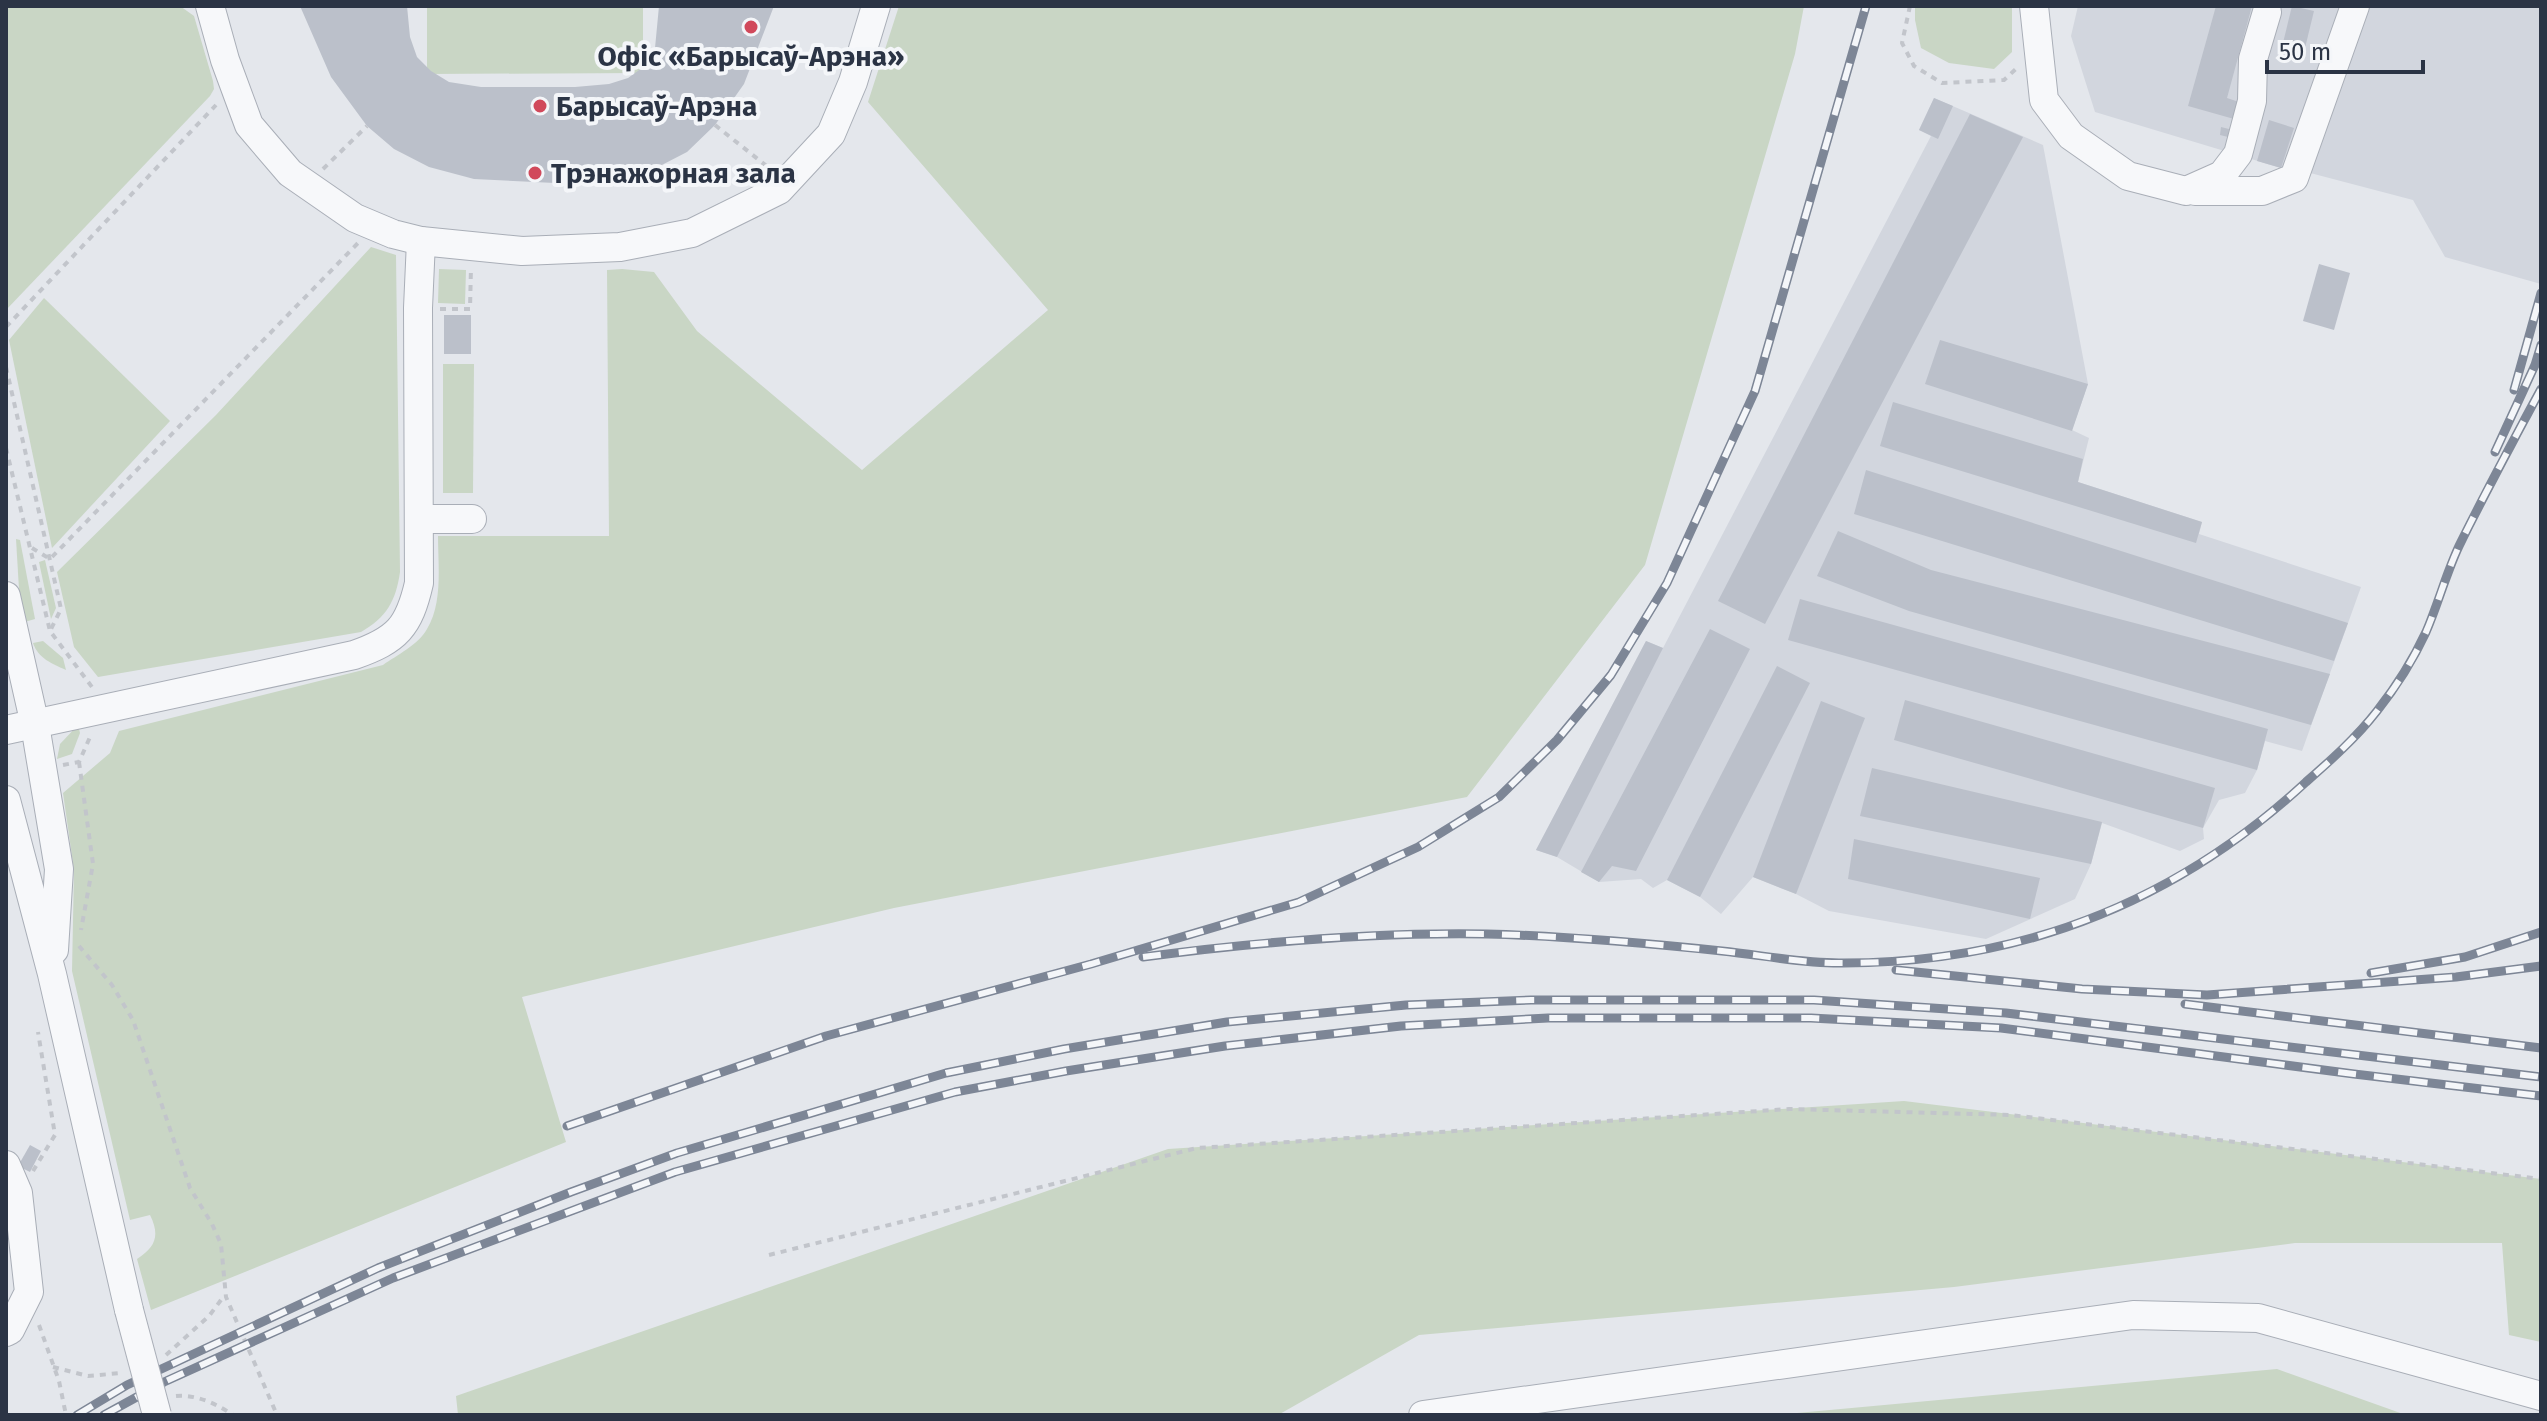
<svg xmlns="http://www.w3.org/2000/svg" width="2547" height="1421" viewBox="0 0 2547 1421" font-family="'Fira Sans',sans-serif">
  <rect width="100%" height="100%" fill="#e4e7ec"/>
  <!-- built -->
  <g fill="#d2d6de">
    <path d="M2078,6H2541V284L2445,257L2413,200L2295,169L2281,168L2095,112L2071,36Z"/>
    <path d="M1934,98L2043,145L2088,384L2072,430L2089,438L2078,482L2202,522L2199,534L2361,587L2302,751L2265,741L2257,770L2245,793L2219,800L2203,828L2204,839L2180,851L2102,823L2091,864L2075,899L1986,939L1829,911L1796,894L1753,877L1721,914L1700,897L1667,880L1653,888L1641,879L1599,882L1557,857L1536,850L1646,641L1663,648L1931,136L1919,130Z"/>
  </g>
  <!-- green -->
  <g fill="#c9d6c5">
    <path d="M180,6L194,16L213,81L214,89L210,96L6,310V7Z"/>
    <path d="M427,6H643V73L427,74Z"/>
    <path d="M899,6H1804L1795,54L1645,565L1467,797L894,908L522,997L566,1142L151,1310L137,1259C156,1247 160,1235 150,1215L130,1220L72,971L74,870L63,793L110,753L119,731L383,665C397,655 418,645 427,629C443,603 438,565 438,536H609L607,270L622,269L654,272L697,331L862,470L1048,310L868,102Z"/>
    <path d="M1915,6H2012V52L1994,69L1949,63L1921,48L1915,20Z"/>
    <path d="M371,247L396,255L400,572C396,601 386,618 361,632L98,677L74,647L57,572L216,415Z"/>
    <path d="M439,269L466,270L465,304L438,303Z"/>
    <path d="M44,298L170,421L52,548L9,340Z"/>
    <path d="M443,364H474L473,493H443Z"/>
    <path d="M16,539L20,540L35,619L21,623Z"/>
    <path d="M45,560L56,608L51,619L39,562Z"/>
    <path d="M43,641L63,658L66,670C52,664 38,658 33,643Z"/>
    <path d="M78,725L80,733L72,754L57,759L60,744Z"/>
    <path d="M1904,1101L2541,1179V1342L2509,1335L2502,1243H2295L1954,1287L1419,1335L1278,1415H458L456,1396L1168,1149Z"/>
    <path d="M2277,1369L2406,1415H1774Z"/>
  </g>
  <!-- building -->
  <g fill="#bbc0ca">
    <path d="M300,6H407L410,37L417,57L431,71L449,82L481,87H575L609,84L628,78L649,63L655,48L659,6H774L744,84L715,125L687,152L656,168L609,180L555,183L474,179L429,167L394,149L367,126L331,77Z"/>
    <path d="M2216,6H2252L2227,98L2239,102L2234,119L2188,106Z"/>
    <path d="M2292,6L2314,11L2304,52L2282,47Z"/>
    <path d="M1934,98L1953,106L1938,139L1919,130Z"/>
    <path d="M1970,114L2023,137L1765,624L1718,601Z"/>
    <path d="M2269,120L2294,128L2281,168L2257,161Z"/>
    <path d="M2221,127L2229,129L2228,137L2220,135Z"/>
    <path d="M2319,264L2350,273L2334,330L2303,321Z"/>
    <rect x="444" y="315" width="27" height="39"/>
    <path d="M1940,340L2088,384L2072,431L1925,384Z"/>
    <path d="M1893,402L2083,459L2078,482L2202,522L2196,543L1880,446Z"/>
    <path d="M1866,470L2348,623L2334,661L1854,514Z"/>
    <path d="M1838,531L1931,570L2330,674L2311,725L1909,611L1817,576Z"/>
    <path d="M1800,599L2268,729L2257,770L1788,640Z"/>
    <path d="M1710,629L1750,649L1636,871L1612,866L1599,882L1581,872Z"/>
    <path d="M1646,641L1663,648L1557,857L1536,850Z"/>
    <path d="M1777,666L1810,683L1700,897L1667,880Z"/>
    <path d="M1905,700L2215,788L2203,828L1894,740Z"/>
    <path d="M1821,701L1865,718L1796,894L1753,877Z"/>
    <path d="M1872,768L2102,822L2091,864L1860,816Z"/>
    <path d="M1854,839L2040,878L2030,919L1848,879Z"/>
    <path d="M30,1145L41,1151L30,1172L18,1166Z"/>
  </g>
  <g fill="none" stroke-linecap="round" stroke-linejoin="round">
    <defs>
      <g id="minor">
        <path d="M210,6L225,60L249,125L290,173L355,218L393,234L421,241L522,251L620,247L692,233L779,190L831,134L853,82L876,6"/>
        <path d="M2034,6L2044,100L2071,136L2128,176L2186,191L2222,175L2238,154L2252,101L2253,59L2267,12"/>
        <path d="M2195,191H2262L2294,178L2355,6"/>
        <path d="M420,519H472"/>
        <path d="M6,596L35,725L59,869L54,950"/>
        <path d="M6,730L354,655C397,640 409,627 419,583L418,308L421,241"/>
        <path d="M6,800L52,974L129,1310"/>
        <path d="M6,1165L18,1193L29,1292L10,1330L6,1332"/>
        <path d="M1423,1415L2133,1315L2258,1318L2541,1396"/>
      </g>
    </defs>
    <!-- minor casing -->
    <use href="#minor" stroke="#a9aeb7" stroke-width="30"/>
    <!-- path -->
    <g stroke="#c2c5cb" stroke-width="4" stroke-dasharray="6 6" stroke-linecap="butt">
      <path d="M1910,6L1902,43L1914,66L1942,83L2004,80L2017,68"/>
      <path d="M715,125L769,168"/>
      <path d="M323,169L367,126"/>
      <path d="M440,309H470L471,267"/>
      <path d="M6,327L216,105"/>
      <path d="M6,367L61,609L51,629"/>
      <path d="M6,448L50,631L92,687"/>
      <path d="M32,548L50,559L358,243"/>
      <path d="M79,762L93,864L81,930"/>
      <path d="M63,765L79,762L90,737"/>
      <path d="M79,946L112,985L133,1020L190,1188L212,1224L221,1244L226,1297L277,1415"/>
      <path d="M33,1171L55,1135L38,1032"/>
      <path d="M769,1255L1197,1148L1789,1109L2011,1115L2541,1179"/>
      <path d="M39,1325L59,1381L66,1415"/>
      <path d="M166,1355L209,1316L224,1296"/>
      <path d="M53,1367L88,1376L121,1373"/>
      <path d="M176,1396C196,1394 217,1404 233,1415"/>
    </g>
    <!-- minor -->
    <use href="#minor" stroke="#f7f8fa" stroke-width="28"/>
    <defs>
      <g id="rail">
        <path d="M2514,390L2541,293"/>
        <path d="M2495,452L2535,365L2541,345"/>
        <path d="M1143,957C1257,942 1372,932 1487,934C1566,936 1644,943 1722,951C1761,955 1800,963 1839,963C2018,964 2175,903 2306,782C2331,760 2356,738 2377,711C2396,687 2413,660 2426,632C2438,604 2446,574 2459,546C2485,493 2513,441 2541,389"/>
        <path d="M1896,970L2082,989L2207,995L2456,977L2541,966"/>
        <path d="M2371,973L2465,957L2541,932"/>
        <path d="M2185,1004L2541,1048"/>
        <path d="M567,1126L826,1036L1091,964L1299,902L1418,847L1499,797L1557,740L1611,675L1667,583L1755,391L1866,6"/>
        <path d="M77,1415L127,1385L378,1268L571,1192L677,1153L946,1073L1064,1049L1227,1022L1406,1005L1531,1000H1814L2006,1013L2541,1077"/>
        <path d="M104,1415L164,1382L393,1278L675,1172L955,1092L1066,1071L1225,1046L1401,1026L1548,1018H1811L2001,1028L2354,1074L2541,1096"/>
      </g>
    </defs>
    <!-- rail casing -->
    <use href="#rail" stroke="#7d8696" stroke-width="9"/>
    <!-- rail -->
    <use href="#rail" stroke="#f4f6f9" stroke-width="6" stroke-dasharray="18" stroke-linecap="butt"/>
    <defs>
      <path id="minor-bridge" d="M129,1310L157,1415"/>
    </defs>
    <!-- minor-bridge casing -->
    <use href="#minor-bridge" stroke="#a9aeb7" stroke-width="30" stroke-linecap="butt"/>
    <!-- minor-bridge -->
    <use href="#minor-bridge" stroke="#f7f8fa" stroke-width="28"/>
  </g>
  <!-- markers -->
  <g fill="#d1495b" stroke="#f4f6f9" stroke-width="3">
    <circle cx="751" cy="27" r="8"/>
    <circle cx="540" cy="106" r="8"/>
    <circle cx="535" cy="173" r="8"/>
  </g>
  <g text-anchor="middle" stroke-width="8" stroke-linejoin="round" paint-order="stroke">
    <!-- poi labels -->
    <g font-size="28" font-weight="bold" fill="#2b3445" stroke="#f4f6f9" text-anchor="start">
      <text x="751" y="66" text-anchor="middle">Офіс «Барысаў-Арэна»</text>
      <text x="556" y="116">Барысаў-Арэна</text>
      <text x="551" y="183">Трэнажорная зала</text>
    </g>
  </g>
  <!-- border -->
  <rect width="2547" height="1421" fill="none" stroke="#2b3445" stroke-width="16"/>
  <!-- scale -->
  <path d="M2267 60v12h156v-12" fill="none" stroke="#2b3445" stroke-width="4"/>
  <text x="2279" y="60" font-size="24" fill="#2b3445" stroke="#f4f6f9" stroke-width="6" paint-order="stroke">50 m</text>
</svg>
